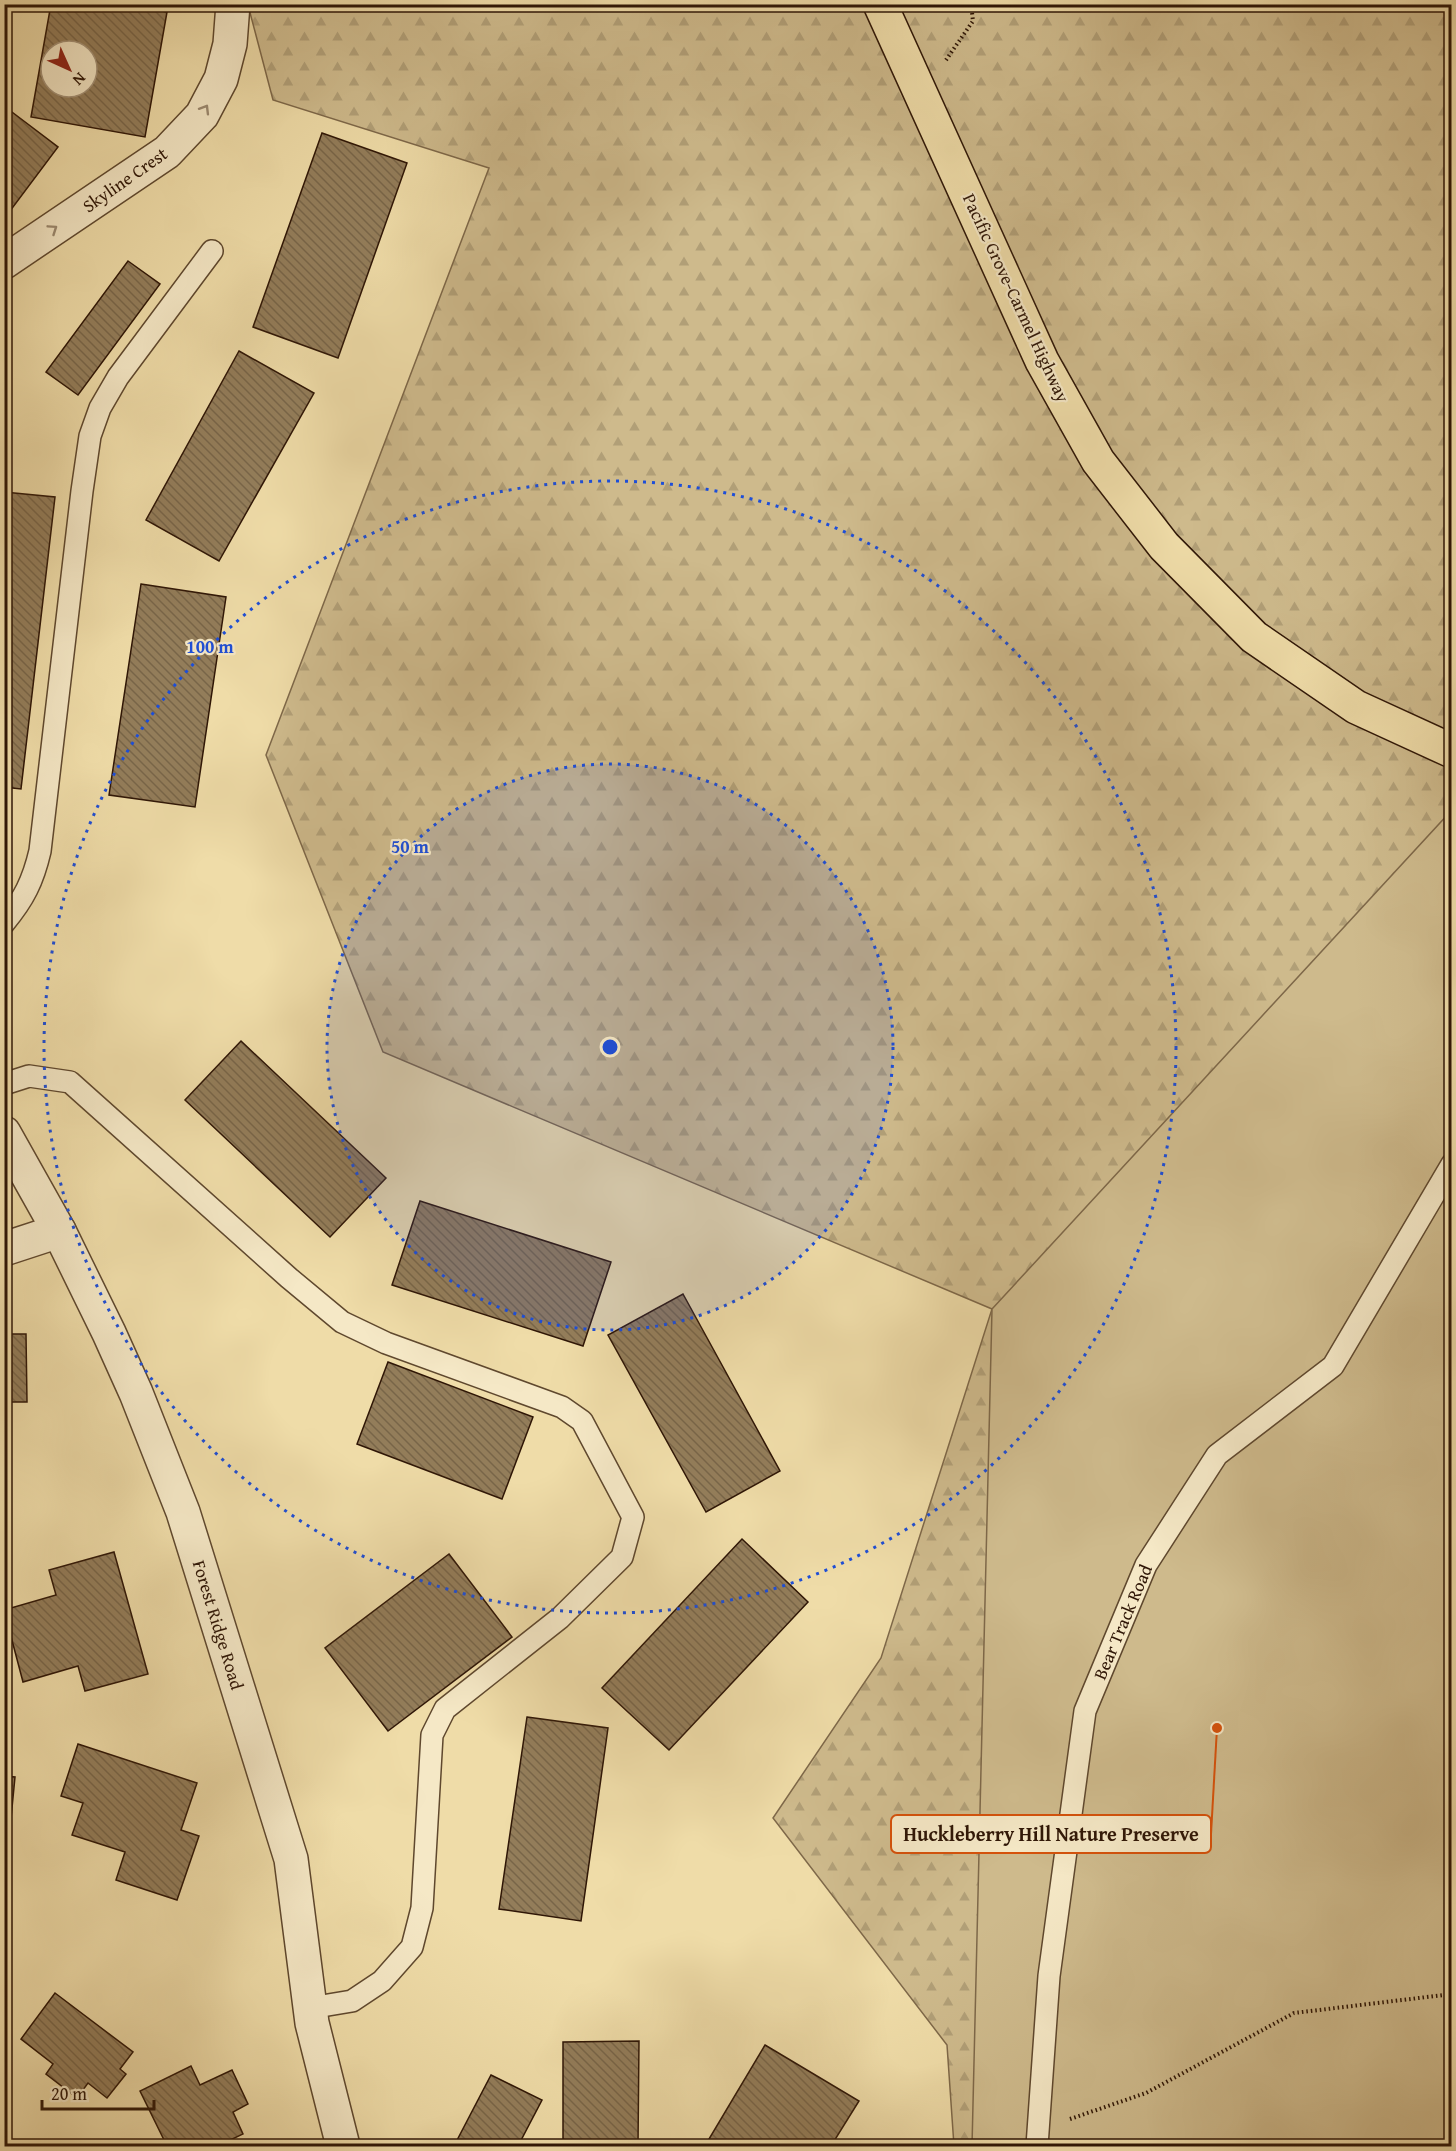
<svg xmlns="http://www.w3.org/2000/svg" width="1456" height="2151" viewBox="0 0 1456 2151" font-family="'Gentium Book Plus',serif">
  <defs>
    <pattern id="forest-firs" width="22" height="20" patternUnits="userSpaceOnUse" patternTransform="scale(1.5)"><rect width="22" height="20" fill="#ceba8c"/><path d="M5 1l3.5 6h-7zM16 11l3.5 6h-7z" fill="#b19f77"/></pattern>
    <pattern id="building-back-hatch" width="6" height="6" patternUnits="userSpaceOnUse" patternTransform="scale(1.5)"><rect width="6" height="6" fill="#937d5a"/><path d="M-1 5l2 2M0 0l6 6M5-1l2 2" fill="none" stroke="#786548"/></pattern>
  </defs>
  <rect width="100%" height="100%" fill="#efdca8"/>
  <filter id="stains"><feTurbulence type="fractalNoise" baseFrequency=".00333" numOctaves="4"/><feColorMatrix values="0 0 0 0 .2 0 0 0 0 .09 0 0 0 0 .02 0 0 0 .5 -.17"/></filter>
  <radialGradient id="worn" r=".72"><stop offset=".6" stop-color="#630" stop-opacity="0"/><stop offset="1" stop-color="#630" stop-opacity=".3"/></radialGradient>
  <!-- forest -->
  <path fill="url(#forest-firs)" stroke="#7e6849" stroke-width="1.5" d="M248,5H1451V2146H954L947,2045L773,1818L881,1658L992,1309L383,1052L266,755L489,168L273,100Z"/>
  <!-- green -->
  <path fill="#ceba8c" stroke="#7e6849" stroke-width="1.5" d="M1451,811V2146H972L992,1309Z"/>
  <!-- building -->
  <g fill="url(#building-back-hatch)" stroke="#2f1606" stroke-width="1.5" fill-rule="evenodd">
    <path d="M51,4H125L167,12L145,137L31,117ZM51,51H87V87H51Z"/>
    <path d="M4,106L58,147L4,219Z"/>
    <path d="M322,133L407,163L338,358L253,327Z"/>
    <path d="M128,261L160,284L78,395L46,372Z"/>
    <path d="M239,351L314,393L219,561L146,520Z"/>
    <path d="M4,492L55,497L21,789L4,787Z"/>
    <path d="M141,584L226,597L195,807L109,795Z"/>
    <path d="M241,1041L386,1178L330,1237L185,1100Z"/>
    <path d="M420,1201L611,1262L583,1346L392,1285Z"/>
    <path d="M683,1294L780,1471L706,1512L608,1335Z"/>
    <path d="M4,1334H26L27,1402H9L10,1451H4Z"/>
    <path d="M388,1362L533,1417L502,1499L357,1444Z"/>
    <path d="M742,1539L808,1602L669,1750L602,1688Z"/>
    <path d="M114,1552L148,1674L85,1691L78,1666L23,1682L4,1610L56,1595L49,1570Z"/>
    <path d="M449,1554L512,1637L388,1731L325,1648Z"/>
    <path d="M527,1717L608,1728L581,1921L499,1909Z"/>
    <path d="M78,1744L197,1783L181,1830L199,1836L177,1900L116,1880L125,1852L72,1835L83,1803L61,1796Z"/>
    <path d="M4,1776L15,1777L8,1849H4Z"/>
    <path d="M55,1993L133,2052L120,2069L126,2074L107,2098L88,2083L77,2098L46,2074L53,2064L21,2039Z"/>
    <path d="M639,2041L638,2146H563V2042Z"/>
    <path d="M765,2045L859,2101L831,2146H721L709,2139Z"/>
    <path d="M191,2066L200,2085L232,2070L248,2104L233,2112L243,2134L228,2141L231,2146H167L140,2091Z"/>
    <path d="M491,2075L542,2100L518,2146H454Z"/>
  </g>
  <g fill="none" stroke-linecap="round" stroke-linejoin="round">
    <defs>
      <g id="service">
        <path d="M4,923C24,899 33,881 40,851L82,491L90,436L100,408L118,377L212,251"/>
        <path d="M4,1084L29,1076L70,1082L289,1278L342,1322L386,1343L562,1407L582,1421L633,1517L622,1557L560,1618L445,1709L432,1735L422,1908L412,1947L382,1981L352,2001L310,2008"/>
        <path d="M1037,2146L1049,1976L1085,1711L1146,1565L1217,1455L1333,1366L1452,1164"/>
      </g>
      <g id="minor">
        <path d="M4,262L167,152L202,115L221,79L230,44L233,4"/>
        <path d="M4,1133L59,1231L109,1333L136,1393L183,1512L291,1859L312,2023L343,2146"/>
        <path d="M4,1249L59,1231"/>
      </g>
      <path id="primary" d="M880,4L1042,361L1098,461L1164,546L1254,637L1356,707L1452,751"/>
    </defs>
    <!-- service casing -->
    <use href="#service" stroke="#5f482e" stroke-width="24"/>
    <!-- minor casing -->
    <use href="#minor" stroke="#5f482e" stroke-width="36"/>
    <!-- primary casing -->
    <use href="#primary" stroke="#2f1606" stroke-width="36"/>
    <!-- path -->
    <g stroke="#2f1606" stroke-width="4" stroke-dasharray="1.5 3" stroke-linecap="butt">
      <path d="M946,60L973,21L971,4"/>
      <path d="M1070,2119L1146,2093L1294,2013L1452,1994"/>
    </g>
    <!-- service -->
    <use href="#service" stroke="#f5e8c6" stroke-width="21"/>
    <!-- minor -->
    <use href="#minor" stroke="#f5e8c6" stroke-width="33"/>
    <!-- primary -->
    <use href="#primary" stroke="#efdca8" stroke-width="33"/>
  </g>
  <!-- one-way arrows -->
  <defs><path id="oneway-chevron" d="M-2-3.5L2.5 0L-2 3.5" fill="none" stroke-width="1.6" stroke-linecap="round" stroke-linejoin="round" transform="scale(1.5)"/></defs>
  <g stroke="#9c8a70">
    <use href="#oneway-chevron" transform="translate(205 109) rotate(-59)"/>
    <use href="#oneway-chevron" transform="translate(53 229) rotate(-34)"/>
  </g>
  <!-- distance rings -->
  <circle cx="610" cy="1047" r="283" fill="#1d4ed8" fill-opacity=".12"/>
  <g fill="none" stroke="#1d4ed8" stroke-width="3" stroke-dasharray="3 6">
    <circle cx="610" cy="1047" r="283"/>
    <circle cx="610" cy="1047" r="566"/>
  </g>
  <g text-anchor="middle" stroke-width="4.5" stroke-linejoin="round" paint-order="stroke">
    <!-- street labels -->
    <g font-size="18" fill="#2f1606" stroke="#f5e8c6">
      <text transform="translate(125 180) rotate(-35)" y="6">Skyline Crest</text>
      <text transform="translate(1016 298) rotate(65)" y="6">Pacific Grove-Carmel Highway</text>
      <text transform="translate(1123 1622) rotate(-67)" y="6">Bear Track Road</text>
      <text transform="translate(218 1625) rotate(73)" y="6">Forest Ridge Road</text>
    </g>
  </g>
  <circle cx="610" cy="1047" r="9" fill="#1d4ed8" stroke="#f5e8c6" stroke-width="3"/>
  <g font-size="18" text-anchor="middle" font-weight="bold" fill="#1d4ed8" stroke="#f5e8c6" stroke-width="4.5" stroke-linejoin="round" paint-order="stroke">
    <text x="210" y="653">100 m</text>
    <text x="410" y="853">50 m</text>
  </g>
  <!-- callouts -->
  <path fill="none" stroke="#d6520b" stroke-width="2" d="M1217 1728L1211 1834"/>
  <circle fill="#d6520b" stroke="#f5e8c6" stroke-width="2" cx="1217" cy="1728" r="6"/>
  <rect fill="#f5e8c6" stroke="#d6520b" stroke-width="2" x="891" y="1815" width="320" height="38" rx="6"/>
  <g font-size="20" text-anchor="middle" font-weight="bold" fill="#2f1606">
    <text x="1051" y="1841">Huckleberry Hill Nature Preserve</text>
  </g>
  <!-- margin -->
  <rect width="1456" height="2151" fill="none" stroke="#efdca8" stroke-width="24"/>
  <rect x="6" y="6" width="1444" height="2139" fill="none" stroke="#2f1606" stroke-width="3"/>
  <rect x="12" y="12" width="1432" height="2127" fill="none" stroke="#2f1606" stroke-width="1.5"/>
  <!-- north arrow -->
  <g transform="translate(69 69) rotate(135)"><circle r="28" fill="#f5e8c6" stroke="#a69479" stroke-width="1.5"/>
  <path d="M0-4.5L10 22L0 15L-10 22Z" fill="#8f2418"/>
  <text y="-9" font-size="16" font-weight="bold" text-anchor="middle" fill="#2f1606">N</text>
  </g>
  <!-- scale -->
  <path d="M42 2100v9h112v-9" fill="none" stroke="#2f1606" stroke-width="3"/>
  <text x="51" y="2100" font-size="18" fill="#2f1606" stroke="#f5e8c6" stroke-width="4.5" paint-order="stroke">20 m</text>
  <rect width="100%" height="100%" filter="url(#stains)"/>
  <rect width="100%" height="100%" fill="url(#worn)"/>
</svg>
